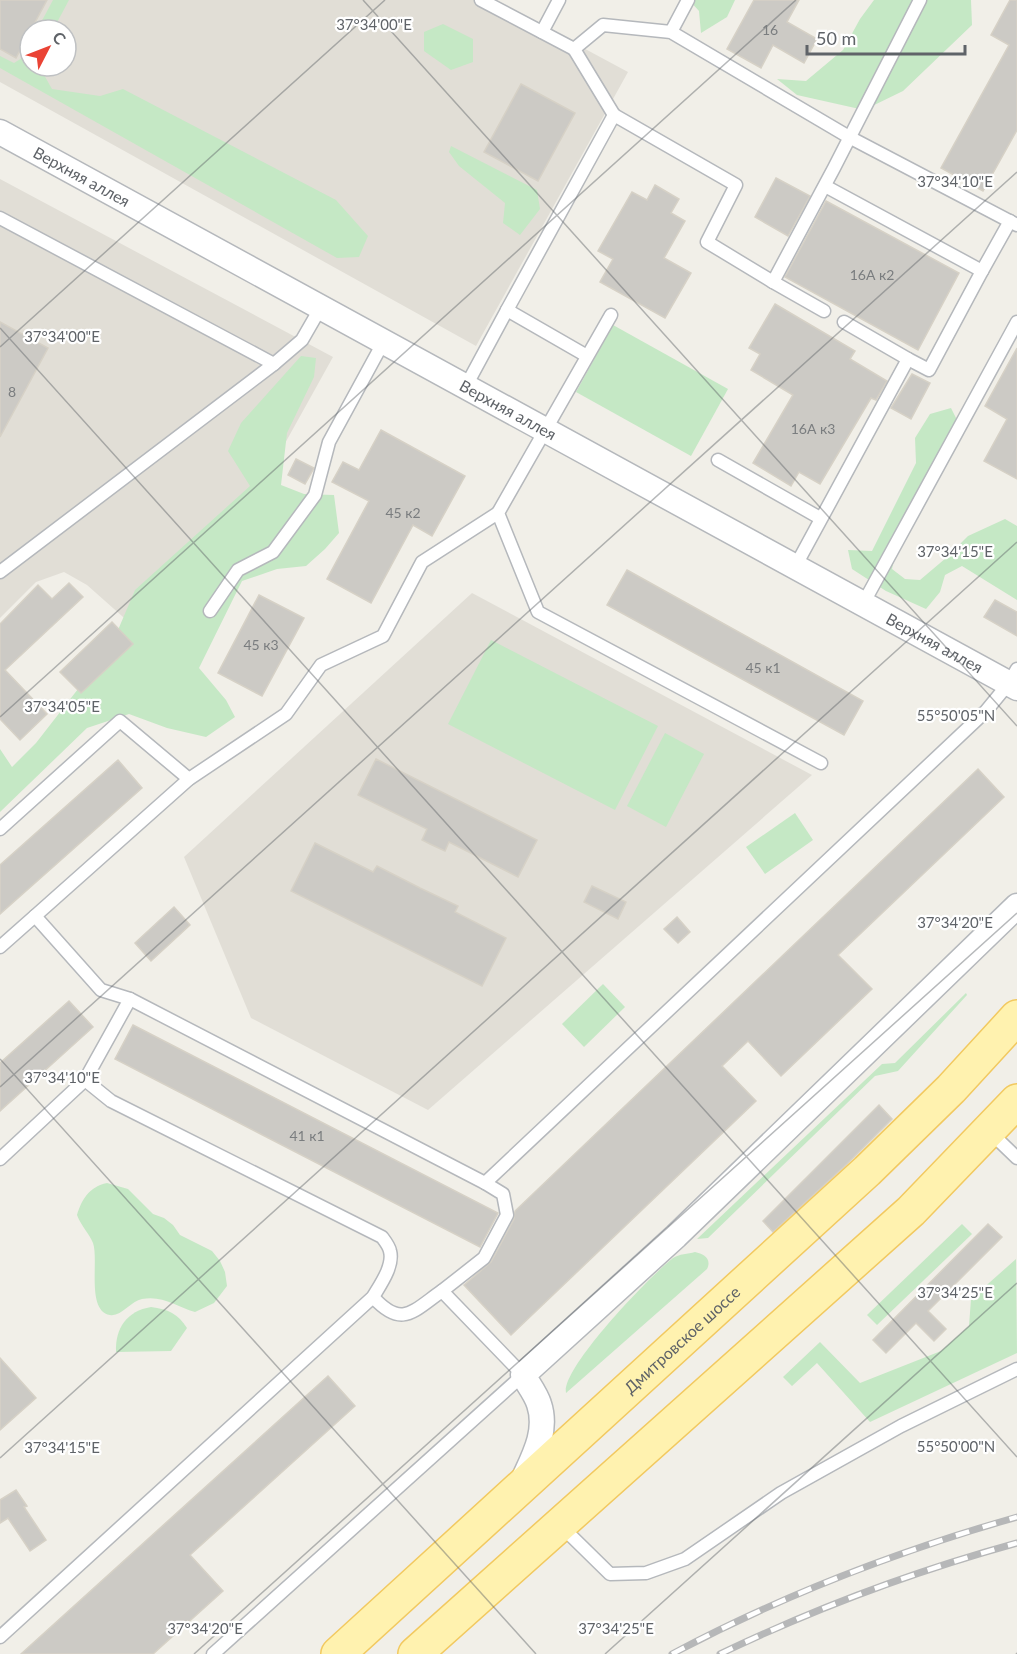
<svg xmlns="http://www.w3.org/2000/svg" width="1017" height="1654" viewBox="0 0 1017 1654" font-family="Lato,sans-serif">
  <rect width="100%" height="100%" fill="#f1efe8"/>
  <!-- education -->
  <g fill="#e1ded6" fill-rule="evenodd">
    <path d="M0,0H494L628,72L476,346L0,82ZM30,30H66V66H30Z"/>
    <path d="M0,179L333,357L181,630L140,632L87,585L64,572L36,582L0,618Z"/>
    <path d="M472,593L812,775L428,1110L251,1018L184,857Z"/>
  </g>
  <!-- green -->
  <g fill="#c5e8c5">
    <path d="M53,0H69L53,30H37Z"/>
    <path d="M689,0H735L727,17L701,33L699,11Z"/>
    <path d="M874,0H971L972,25L903,91L864,110L797,95L777,79L806,81L843,50L860,19Z"/>
    <path d="M443,24L473,39V62L451,70L424,51V32Z"/>
    <path d="M30,44V66H39L52,89L100,96L123,89L336,200L368,236L359,257L337,258L0,68V56L14,63L22,58Z"/>
    <path d="M451,146L537,190L540,209L520,235L503,223L505,203L459,166L449,152Z"/>
    <path d="M613,325L728,389L691,456L576,392Z"/>
    <path d="M301,356L316,358L314,377L287,433L281,485L304,494L334,495L339,533L325,549L306,566L277,569L242,581L199,668L226,700L235,717L206,737L167,728L129,714L87,728L0,812V749L12,767L36,743L78,689L118,630L135,590L250,486L228,451L241,423Z"/>
    <path d="M951,408L961,428L942,463L903,517L892,569L905,579L920,580L946,558L968,536L1005,519L1017,526V600L962,566L945,575L940,592L926,609L886,591L852,569L848,550L872,551L916,463L915,438L930,414Z"/>
    <path d="M491,640L658,726L615,810L448,724Z"/>
    <path d="M665,733L704,754L666,827L627,806Z"/>
    <path d="M795,813L813,840L765,874L746,847Z"/>
    <path d="M603,984L625,1007L584,1047L562,1024Z"/>
    <path d="M966,993L967,995L898,1071L875,1076L708,1238L697,1239L882,1064L895,1063Z"/>
    <path d="M107,1183L128,1189L153,1214L164,1218L173,1225L180,1235L212,1251L220,1261L225,1272L227,1286L214,1303L195,1312C177,1307 163,1295 142,1299C131,1301 121,1317 110,1315C86,1311 99,1260 93,1243C89,1233 81,1226 77,1215C82,1199 89,1187 107,1183Z"/>
    <path d="M962,1224L972,1234L877,1325L867,1315Z"/>
    <path d="M695,1252C704,1254 712,1259 707,1269L566,1393C561,1368 651,1275 673,1258C679,1254 688,1254 695,1252Z"/>
    <path d="M1016,1259L1017,1353L870,1422L817,1363L792,1386L783,1377L820,1342L860,1383L941,1351L969,1326L971,1299Z"/>
    <path d="M151,1307C168,1309 178,1314 187,1328L171,1351L116,1352C115,1328 127,1311 151,1307Z"/>
  </g>
  <!-- building -->
  <g fill="#cccac5" stroke="#d6d1c6" stroke-width="1.5">
    <path d="M0,0H47L16,58L0,49Z"/>
    <path d="M754,0H799L787,22L817,39L804,63L773,45L761,68L727,49Z"/>
    <path d="M1010,0H1017V130L983,191L941,168L1009,45L991,35Z"/>
    <path d="M521,84L575,113L538,181L484,152Z"/>
    <path d="M776,178L810,196L788,236L755,217Z"/>
    <path d="M655,185L679,199L671,213L685,221L664,258L691,273L665,318L600,282L613,259L598,251L632,192L647,200Z"/>
    <path d="M826,201L959,273L918,350L785,277Z"/>
    <path d="M775,304L855,351L850,359L887,381L876,400L871,398L820,484L799,472L791,486L753,463L793,395L751,370L760,354L749,348Z"/>
    <path d="M0,322L48,348L0,437Z"/>
    <path d="M1017,348V479L984,461L1007,419L985,406Z"/>
    <path d="M912,374L930,383L911,419L891,408Z"/>
    <path d="M381,430L465,476L432,536L413,525L371,603L327,579L369,501L332,482L343,462L359,470Z"/>
    <path d="M296,459L314,468L305,484L288,475Z"/>
    <path d="M627,570L863,701L844,735L607,605Z"/>
    <path d="M69,583L83,597L5,670L47,714L20,740L0,719V624L38,585L52,599Z"/>
    <path d="M259,595L304,618L262,696L218,673Z"/>
    <path d="M995,600L1017,612V636L984,617Z"/>
    <path d="M112,622L133,644L81,693L60,672Z"/>
    <path d="M376,759L537,840L518,877L449,842L445,851L430,844L422,840L427,829L358,795Z"/>
    <path d="M118,760L142,788L0,914V865Z"/>
    <path d="M978,769L1004,797L838,955L872,989L781,1076L748,1041L722,1066L756,1101L511,1335L464,1285L491,1262L514,1219L515,1211Z"/>
    <path d="M315,843L373,872L377,866L420,888L458,906L455,912L506,938L482,986L291,891Z"/>
    <path d="M592,886L626,902L618,919L584,902Z"/>
    <path d="M174,907L190,925L151,961L135,943Z"/>
    <path d="M677,917L690,932L678,943L664,929Z"/>
    <path d="M69,1001L93,1027L0,1111V1063Z"/>
    <path d="M133,1025L498,1213L480,1247L115,1059Z"/>
    <path d="M879,1105L892,1119L847,1164L773,1232L763,1221Z"/>
    <path d="M988,1224L1002,1237L928,1311L946,1329L934,1341L916,1323L886,1353L873,1340Z"/>
    <path d="M0,1358L36,1398L0,1430Z"/>
    <path d="M328,1376L355,1406L190,1555L223,1591L153,1654H21Z"/>
    <path d="M16,1490L27,1506L24,1507L46,1540L30,1551L8,1518L0,1523V1500Z"/>
  </g>
  <g fill="none" stroke-linecap="round" stroke-linejoin="round">
    <defs>
      <g id="lane">
        <path d="M481,0L574,49L603,25L671,32L849,137L1017,225"/>
        <path d="M542,32L559,0"/>
        <path d="M671,32L688,0"/>
        <path d="M574,49L614,115"/>
        <path d="M825,186L982,271L929,370L908,359"/>
        <path d="M0,218L274,364L302,340L321,307"/>
        <path d="M982,271L1010,221"/>
        <path d="M824,311L773,282L834,168L920,0"/>
        <path d="M611,315L498,513L538,612L821,763"/>
        <path d="M587,356L507,310L614,115L736,185L707,242L773,282"/>
        <path d="M466,386L507,310"/>
        <path d="M718,460L820,518"/>
        <path d="M795,567L908,359L844,322"/>
        <path d="M0,572L274,364"/>
        <path d="M863,604L1017,322"/>
        <path d="M210,611L238,570L273,552L315,495L329,442L384,341"/>
        <path d="M0,829L120,721L189,779"/>
        <path d="M35,916L189,779L286,714L321,665L383,636L422,562L498,513"/>
        <path d="M0,947L35,916L101,990L130,999L485,1183L986,711L1009,683L1017,669"/>
        <path d="M990,1132L1017,1158"/>
        <path d="M0,1159L85,1080"/>
        <path d="M442,1291L484,1258L507,1215L503,1194L485,1183"/>
        <path d="M560,1525L610,1574L646,1573L685,1559L781,1493L901,1426L1017,1369"/>
        <path d="M0,1637L373,1297C380,1285 394,1266 390,1251C389,1246 385,1241 382,1237L111,1101L85,1080L130,999"/>
        <path d="M213,1654L523,1375L442,1291C413,1311 402,1329 373,1297"/>
      </g>
      <g id="street">
        <path id="s1" d="M0,132L1017,688"/>
        <path d="M523,1480C534,1456 548,1431 539,1404C536,1394 528,1384 523,1375L676,1236L1017,906"/>
      </g>
      <g id="primary">
        <path id="s2" d="M338,1654L867,1171L951,1089L1017,1017"/>
        <path d="M415,1654L911,1211L1017,1101"/>
      </g>
    </defs>
    <!-- lane casing -->
    <use href="#lane" stroke="#b5b8bc" stroke-width="15"/>
    <!-- street casing -->
    <use href="#street" stroke="#b5b8bc" stroke-width="27"/>
    <!-- primary casing -->
    <use href="#primary" stroke="#f2c960" stroke-width="36"/>
    <!-- lane -->
    <use href="#lane" stroke="#fff" stroke-width="12"/>
    <!-- street -->
    <use href="#street" stroke="#fff" stroke-width="24"/>
    <!-- primary -->
    <use href="#primary" stroke="#fff2af" stroke-width="33"/>
    <defs>
      <g id="rail">
        <path d="M672,1654C781,1596 898,1551 1017,1517"/>
        <path d="M720,1654C816,1608 915,1571 1017,1543"/>
      </g>
    </defs>
    <!-- rail casing -->
    <use href="#rail" stroke="#b6b7b8" stroke-width="7"/>
    <!-- rail -->
    <use href="#rail" stroke="#fff" stroke-width="4.5" stroke-dasharray="14" stroke-linecap="butt"/>
  </g>
  <!-- ticks -->
  <path fill="none" stroke="#5f6368" stroke-width="1.5" stroke-opacity="0.45" d="M363,0L1017,726M0,328L1017,1457M0,347L385,0M0,717L796,0M0,1059L536,1654M0,1087L1017,172M0,1458L1017,542M194,1654L1017,913M605,1654L1017,1283M1016,1654L1017,1653"/>
  <g text-anchor="middle" stroke-width="4.5" stroke-linejoin="round" paint-order="stroke">
    <!-- number labels -->
    <g font-size="14" fill="#7a7d7f">
      <text x="770" y="35">16</text>
      <text x="872" y="280">16А к2</text>
      <text x="12" y="397">8</text>
      <text x="813" y="434">16А к3</text>
      <text x="403" y="518">45 к2</text>
      <text x="261" y="650">45 к3</text>
      <text x="763" y="673">45 к1</text>
      <text x="307" y="1141">41 к1</text>
    </g>
    <!-- street labels -->
    <g font-size="16" fill="#5f6368" stroke="#fff">
      <text dy="6" stroke="none"><textPath href="#s1" startOffset="93">Верхняя аллея</textPath></text>
      <text dy="6" stroke="none"><textPath href="#s1" startOffset="579">Верхняя аллея</textPath></text>
      <text dy="6" stroke="none"><textPath href="#s1" startOffset="1065">Верхняя аллея</textPath></text>
      <text dy="6" stroke="none"><textPath href="#s2" startOffset="466">Дмитровское шоссе</textPath></text>
    </g>
  </g>
  <g font-size="15" text-anchor="middle" fill="#5f6368" stroke="#fff" stroke-width="4.5" stroke-linejoin="round" paint-order="stroke">
    <text x="374" y="30">37°34'00"E</text>
    <text x="955" y="187">37°34'10"E</text>
    <text x="62" y="342">37°34'00"E</text>
    <text x="955" y="557">37°34'15"E</text>
    <text x="62" y="712">37°34'05"E</text>
    <text x="956" y="721">55°50'05"N</text>
    <text x="955" y="928">37°34'20"E</text>
    <text x="62" y="1083">37°34'10"E</text>
    <text x="955" y="1298">37°34'25"E</text>
    <text x="956" y="1452">55°50'00"N</text>
    <text x="62" y="1453">37°34'15"E</text>
    <text x="205" y="1634">37°34'20"E</text>
    <text x="616" y="1634">37°34'25"E</text>
  </g>
  <!-- north arrow -->
  <g transform="translate(48 48) rotate(48)"><circle r="28" fill="#ffffff" stroke="#bfc1c3" stroke-width="1.5"/>
  <path d="M0-4.5L10 22L0 15L-10 22Z" fill="#ea4335"/>
  <text y="-9" font-size="16" font-weight="bold" text-anchor="middle" fill="#5f6368">С</text>
  </g>
  <!-- scale -->
  <path d="M807 45v9h158v-9" fill="none" stroke="#5f6368" stroke-width="3"/>
  <text x="816" y="45" font-size="18" fill="#5f6368" stroke="#ffffff" stroke-width="4.5" paint-order="stroke">50 m</text>
</svg>
